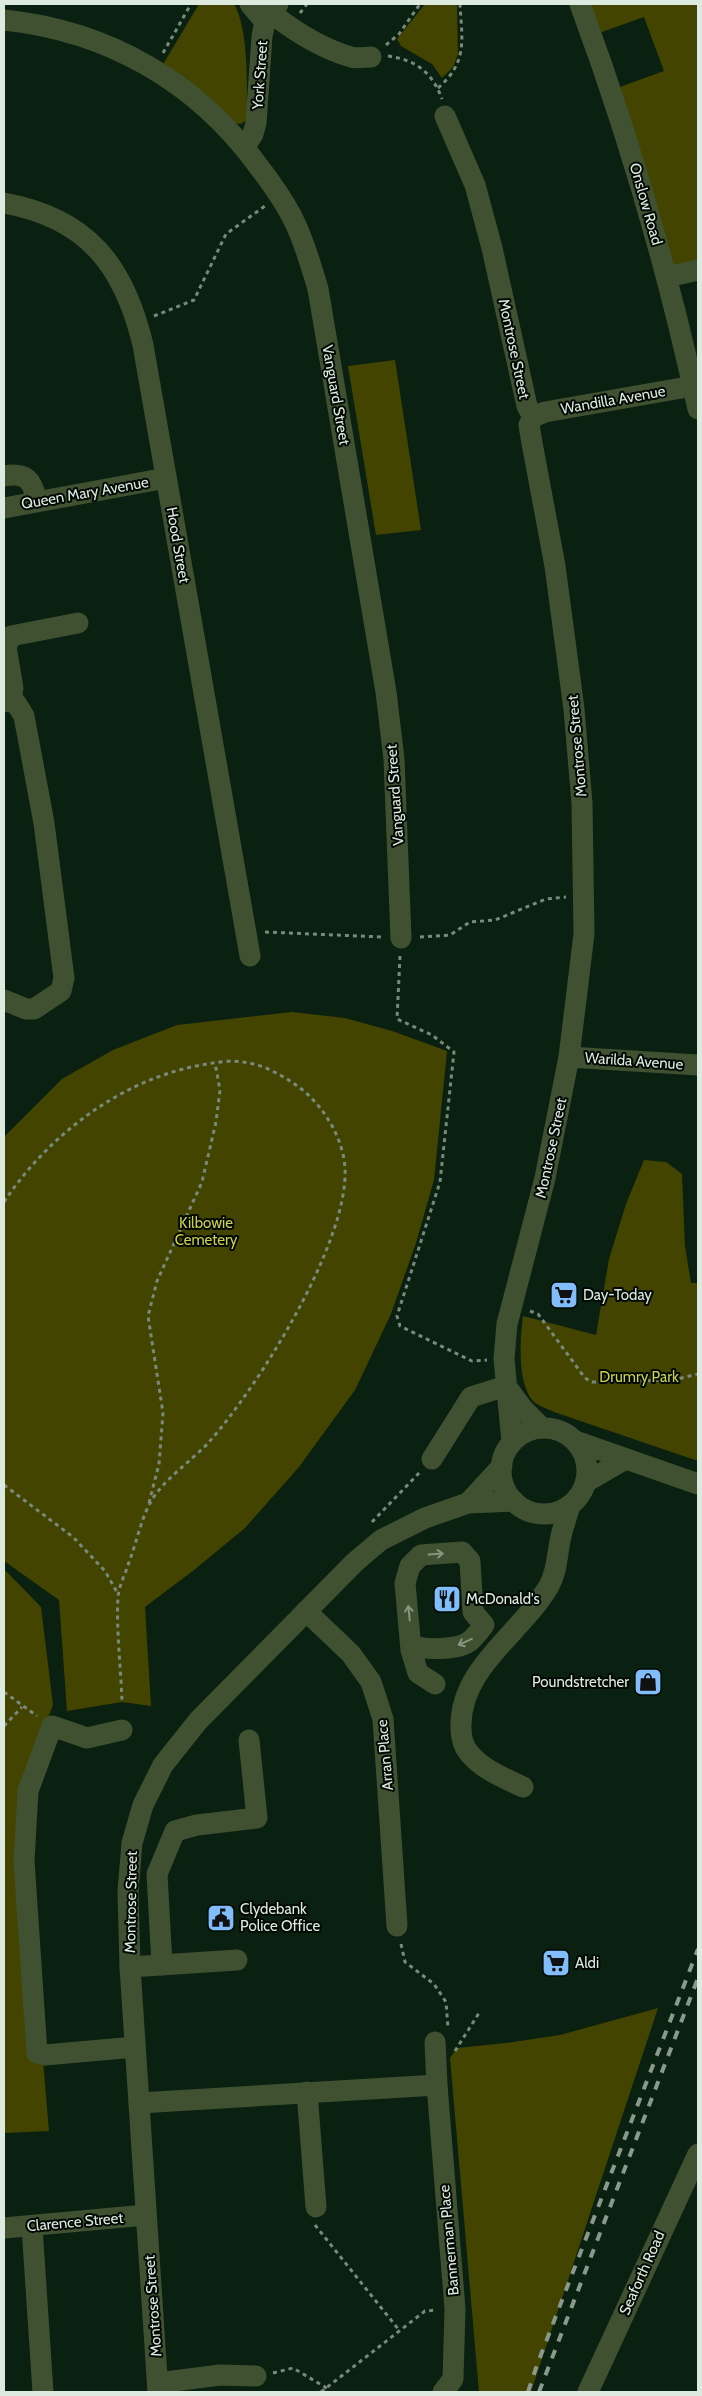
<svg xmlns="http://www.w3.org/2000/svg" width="702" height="2396" viewBox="0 0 702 2396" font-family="Cabin,sans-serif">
  <rect width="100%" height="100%" fill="#0a2010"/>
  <!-- green -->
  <g fill="#434400">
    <path d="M199,4H234C249,28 247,91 247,120L241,124L233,123L162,66Z"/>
    <path d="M425,4H457L458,54L453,67L442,78L432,64L401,46L397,39Z"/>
    <path d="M588,4H698V260L665,272L620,87L664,71L644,17L599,33Z"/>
    <path d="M395,360L421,530L376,535L348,366Z"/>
    <path d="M292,1012L345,1018L392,1031L447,1051L434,1180L416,1243L391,1314L355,1390L299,1467L245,1528L194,1570L145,1607L151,1706L122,1702L67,1711L59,1600L4,1561V1137L62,1079L113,1050L177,1025Z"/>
    <path d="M644,1160L666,1162L682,1174L685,1246L691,1283H698V1461L554,1412C548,1409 538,1406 533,1401C517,1383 520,1339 523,1316L596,1335L609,1259L626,1204Z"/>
    <path d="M4,1569L41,1607L53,1705L20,1789L49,2131L4,2133Z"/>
    <path d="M658,2008L531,2392H479L450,2058L457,2048L506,2043L560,2035Z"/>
  </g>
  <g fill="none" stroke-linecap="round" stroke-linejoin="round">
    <!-- path -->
    <g stroke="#798a7d" stroke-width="3" stroke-dasharray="4 4" stroke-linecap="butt">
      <path d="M300,13L307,4"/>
      <path d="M386,45L399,34L420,4"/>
      <path d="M163,53L191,4"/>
      <path d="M388,56C416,60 432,72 442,99"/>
      <path d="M438,88C468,62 462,40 460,4"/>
      <path d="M154,316L194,300L226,234L265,206"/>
      <path d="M265,932L382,937"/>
      <path d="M420,937L450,935L470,922L495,920L546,899L566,897"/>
      <path d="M400,956L397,1019L432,1035L454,1052L440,1182L397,1316L400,1326L472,1361L487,1360"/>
      <path d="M4,1202C49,1134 124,1077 207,1064C218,1062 231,1060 243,1062C262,1064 280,1074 296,1085C321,1102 343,1136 345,1168C349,1242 258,1387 209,1442C190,1463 161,1480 148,1507C140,1524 136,1544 129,1562C126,1573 119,1585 118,1597C116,1628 121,1669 122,1702"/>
      <path d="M530,1311L538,1314L585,1378L592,1382L673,1380L698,1374"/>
      <path d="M4,1485L73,1537L105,1571L118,1594"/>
      <path d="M149,1503L159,1464L163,1413L148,1316L157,1281L202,1182L216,1122L220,1090L215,1063"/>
      <path d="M372,1522L420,1472"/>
      <path d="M4,1692L37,1716"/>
      <path d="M4,1726L22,1707"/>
      <path d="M401,1944L405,1962L434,1984L446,2002L448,2028"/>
      <path d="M455,2051L479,2013"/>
      <path d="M315,2225L399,2330"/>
      <path d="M273,2373L293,2368L325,2387L329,2392"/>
      <path d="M321,2392L425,2311L437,2310"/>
    </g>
    <!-- minor -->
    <g stroke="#405131" stroke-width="21">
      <path d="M250,4L265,22"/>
      <path d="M580,4C629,136 668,271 698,409"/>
      <path d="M271,13C294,31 323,49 351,57C357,59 365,57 371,57"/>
      <path d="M4,20C109,31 197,82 259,167C272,184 285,202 294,221C305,243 311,266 318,289L386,692L394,759L401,938"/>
      <path d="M445,116L475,185L492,248L527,406L533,417"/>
      <path d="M245,147L253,134L256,123L262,36L265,22L278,4"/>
      <path d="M4,203C87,218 124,265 143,345L250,956"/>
      <path d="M667,277L698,270"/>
      <path d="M533,417L545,412L693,386"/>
      <path d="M4,476C27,472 32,480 37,501"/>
      <path d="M4,508L166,478"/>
      <path d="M4,701L16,703L24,716L44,823L64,978L61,991L34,1009H26L4,1000"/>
      <path d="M11,701L13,688L6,647L11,636L78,623"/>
      <path d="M569,1057L698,1065"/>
      <path d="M506,1386L523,1409L542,1428"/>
      <circle cx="544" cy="1471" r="43"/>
      <path d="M575,1441L698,1484"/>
      <path d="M512,1442L504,1359L507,1324L545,1178L569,1057L584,934L582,803L574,709L555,566L532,443L529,425L533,417"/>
      <path d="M432,1459L471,1397L506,1386"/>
      <path d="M586,1482L624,1460"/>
      <path d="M468,1503L502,1466"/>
      <path d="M306,1611L351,1654L371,1682L383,1719L397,1926"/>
      <path d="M411,1644C423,1651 459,1650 470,1641C475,1637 480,1630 484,1625L473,1612L470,1561L462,1552L421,1555L410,1566L405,1583L411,1650L418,1673L435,1684"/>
      <path d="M122,1730L87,1738L52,1726L28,1791L24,1861L37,2053L45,2055L135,2047"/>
      <path d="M523,1787C504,1778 483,1770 469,1753C463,1746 461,1737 461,1728C459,1668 522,1633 549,1586C557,1572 557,1556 560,1541C562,1529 567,1517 570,1505"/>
      <path d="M162,1965L157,1874L175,1831L197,1825L257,1818L249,1740"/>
      <path d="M130,1967L237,1960"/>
      <path d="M435,2042L437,2085"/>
      <path d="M307,2092L316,2207"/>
      <path d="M139,2103L437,2085L455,2309L453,2379L443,2392"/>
      <path d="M32,2227L43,2392"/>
      <path d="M4,2228L146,2215"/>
      <path d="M158,2383L220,2375L256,2376"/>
      <path d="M158,2392L130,1967L128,1891L132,1843L143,1805L163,1765L198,1721L355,1562L381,1540L425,1518L468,1503L514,1501"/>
      <path d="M588,2392L698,2154"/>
    </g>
    <!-- rail -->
    <g stroke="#899a8d" stroke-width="4" stroke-dasharray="9 9" stroke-linecap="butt">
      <path d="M528,2392L537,2365L698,1949"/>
      <path d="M539,2392L698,1978"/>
    </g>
  </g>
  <!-- one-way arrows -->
  <defs><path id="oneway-shaft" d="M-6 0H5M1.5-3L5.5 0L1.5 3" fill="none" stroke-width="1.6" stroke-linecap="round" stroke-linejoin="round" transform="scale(1.25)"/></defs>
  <g stroke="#86967f">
    <use href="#oneway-shaft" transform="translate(436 1554) rotate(-4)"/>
    <use href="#oneway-shaft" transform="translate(409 1613) rotate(-96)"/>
    <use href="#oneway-shaft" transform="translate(465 1642) rotate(156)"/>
  </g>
  <!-- icons -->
  <defs>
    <symbol id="supermarket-square" viewBox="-11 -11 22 22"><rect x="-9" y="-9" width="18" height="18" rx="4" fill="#81bdfa" stroke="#020803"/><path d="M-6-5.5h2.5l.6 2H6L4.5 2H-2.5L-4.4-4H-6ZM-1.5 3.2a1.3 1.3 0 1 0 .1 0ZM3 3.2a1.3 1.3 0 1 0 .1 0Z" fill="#111"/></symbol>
    <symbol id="restaurant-square" viewBox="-11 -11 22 22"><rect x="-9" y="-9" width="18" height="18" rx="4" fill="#81bdfa" stroke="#020803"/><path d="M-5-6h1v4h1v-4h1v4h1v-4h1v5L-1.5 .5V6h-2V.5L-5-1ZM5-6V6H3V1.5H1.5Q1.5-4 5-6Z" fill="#111"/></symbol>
    <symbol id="shop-square" viewBox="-11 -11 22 22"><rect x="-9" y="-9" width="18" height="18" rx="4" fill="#81bdfa" stroke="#020803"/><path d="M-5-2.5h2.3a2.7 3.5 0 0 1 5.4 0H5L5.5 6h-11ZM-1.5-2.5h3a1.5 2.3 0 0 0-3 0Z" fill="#111"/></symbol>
    <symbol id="civic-square" viewBox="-11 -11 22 22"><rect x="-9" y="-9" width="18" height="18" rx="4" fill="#81bdfa" stroke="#020803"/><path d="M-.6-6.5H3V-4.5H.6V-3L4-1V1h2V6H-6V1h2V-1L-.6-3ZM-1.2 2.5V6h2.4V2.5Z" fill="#111"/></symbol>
  </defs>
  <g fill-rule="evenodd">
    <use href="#supermarket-square" x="548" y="1279" width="32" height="32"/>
    <use href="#restaurant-square" x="431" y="1583" width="32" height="32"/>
    <use href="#shop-square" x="632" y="1666" width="32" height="32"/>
    <use href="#civic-square" x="205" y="1902" width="32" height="32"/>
    <use href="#supermarket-square" x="540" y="1947" width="32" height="32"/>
  </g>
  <g text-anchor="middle" stroke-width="4" stroke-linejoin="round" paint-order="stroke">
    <!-- street labels -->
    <g font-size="15" fill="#dceadf" stroke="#020803">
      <text transform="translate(260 75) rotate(-86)" y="5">York Street</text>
      <text transform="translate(646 204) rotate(74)" y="5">Onslow Road</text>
      <text transform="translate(514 349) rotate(78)" y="5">Montrose Street</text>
      <text transform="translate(336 395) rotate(80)" y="5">Vanguard Street</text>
      <text transform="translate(613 400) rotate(-10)" y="5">Wandilla Avenue</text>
      <text transform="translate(85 493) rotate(-10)" y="5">Queen Mary Avenue</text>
      <text transform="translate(178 545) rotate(80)" y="5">Hood Street</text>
      <text transform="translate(577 746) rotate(-95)" y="5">Montrose Street</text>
      <text transform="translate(395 795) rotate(-94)" y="5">Vanguard Street</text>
      <text transform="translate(634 1061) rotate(4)" y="5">Warilda Avenue</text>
      <text transform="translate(551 1148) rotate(-78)" y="5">Montrose Street</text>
      <text transform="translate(385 1755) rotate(-95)" y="5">Arran Place</text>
      <text transform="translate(131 1902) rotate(-89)" y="5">Montrose Street</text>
      <text transform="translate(75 2222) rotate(-5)" y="5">Clarence Street</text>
      <text transform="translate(449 2240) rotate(-95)" y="5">Bannerman Place</text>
      <text transform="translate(642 2273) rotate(-66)" y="5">Seaforth Road</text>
      <text transform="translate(153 2306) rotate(-94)" y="5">Montrose Street</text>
    </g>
    <!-- park labels -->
    <g font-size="15" fill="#cdd24d" stroke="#020803">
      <text x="206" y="1228">Kilbowie<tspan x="206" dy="17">Cemetery</tspan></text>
      <text x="639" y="1382">Drumry Park</text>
    </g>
    <!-- poi labels -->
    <g font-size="15" fill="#dceadf" stroke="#020803" text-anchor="start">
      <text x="583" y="1300">Day-Today</text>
      <text x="466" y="1604">McDonald's</text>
      <text x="629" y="1687" text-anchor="end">Poundstretcher</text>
      <text x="240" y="1914">Clydebank<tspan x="240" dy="17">Police Office</tspan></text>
      <text x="575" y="1968">Aldi</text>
    </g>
  </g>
  <!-- border -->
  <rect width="702" height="2396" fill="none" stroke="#dceadf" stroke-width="10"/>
</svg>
